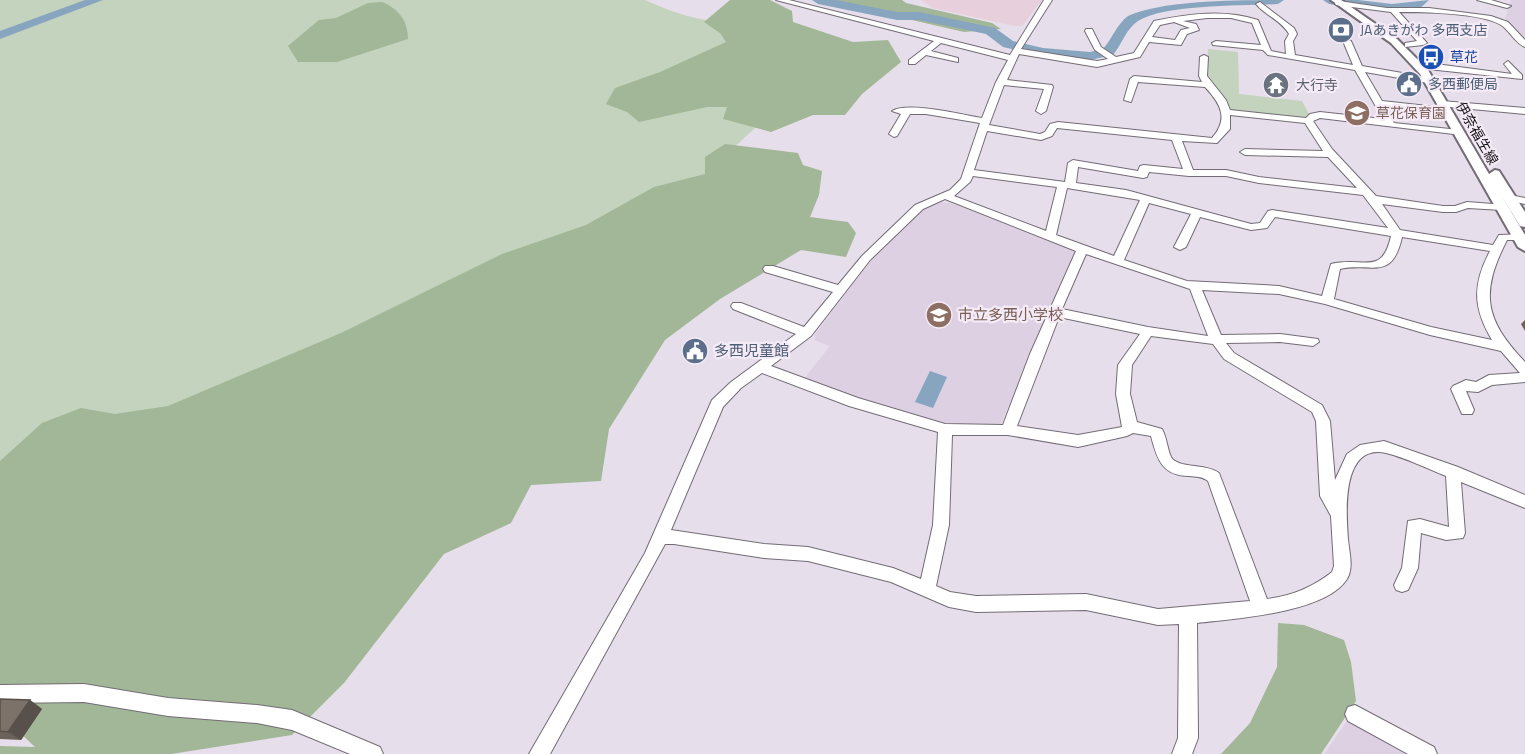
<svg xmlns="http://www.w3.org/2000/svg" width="1525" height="754" viewBox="0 0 1525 754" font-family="'Titillium Web','Noto Sans JP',sans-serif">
  <rect width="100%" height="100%" fill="#e6deea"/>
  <!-- commercial -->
  <path fill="#e7d0dc" d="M921,0H1042L1022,26H1015L933,8Z"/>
  <!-- built -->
  <g fill="#ddd0e2">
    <path d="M1511,0H1525V41L1504,22Z"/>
    <path d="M938,202L950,203L981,214L1073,249L1076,252L1001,424L993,427H950L893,411L803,380L830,346L814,340L816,337L814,336L845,294L874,256L926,206Z"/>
    <path d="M1349,718L1414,754H1324Z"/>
  </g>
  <!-- green -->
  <g fill="#c3d3bd">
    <path d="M0,0H645C663,8 680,15 700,19C716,22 732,23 747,30L690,95L767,117L731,150L735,163L0,589Z"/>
    <path d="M1208,49L1238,52L1239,94L1302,101L1309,114L1303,119L1230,111L1225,100L1207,77Z"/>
  </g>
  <!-- forest -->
  <g fill="#a1b797">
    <path d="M730,0H770L792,11L793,22L853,42L888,40L901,62L862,94L845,115H813L771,132L723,119L727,107H707L639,122L627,112L606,104L615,88L660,72L726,42L720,33L704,22Z"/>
    <path d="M825,0H902L906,3L992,23L1001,29L964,32Z"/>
    <path d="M382,2C399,9 408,21 408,39L337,62H298L288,46L319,20L336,18L368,3Z"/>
    <path d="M725,144L798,153L803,165L822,171L819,195L810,217L848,222L856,233L846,257L801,250L720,299L665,340L609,429L601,481L531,485L511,523L444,554L344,683L292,735L171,754H0V746L35,747L15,728L0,721V461L42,423L81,408L115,414L168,406L341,333L502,254L586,225L654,187L705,174V157Z"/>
    <path d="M1278,623L1304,625L1344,640L1351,662L1356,701L1321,754H1221L1250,723L1277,667Z"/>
  </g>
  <!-- water -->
  <path fill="#87a5bf" d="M930,371L947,377L933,408L915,402Z"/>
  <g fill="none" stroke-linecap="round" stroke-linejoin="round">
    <!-- river -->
    <g fill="#87a5bf" fill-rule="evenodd">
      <path d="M85,0H103L0,39V31Z"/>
      <path d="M812,0H836L897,12H919L995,28L1013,41L1043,48L1090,52L1103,49C1112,39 1117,24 1128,16C1161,0 1245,0 1284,0L1278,4C1244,6 1165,4 1138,21C1126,29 1122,44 1113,55L1090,60L1043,56L1003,47L986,34L919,20H897L818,4Z"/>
      <path d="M1323,0H1358L1392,4L1429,0L1418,10L1392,12L1329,4Z"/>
    </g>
    <defs>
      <g id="minor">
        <path d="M776,0H789L1010,55L1044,0H1052L1021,49L1097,61L1108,59L1095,50L1085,31L1086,29H1092L1101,47L1116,57L1134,53L1154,21C1189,14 1223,9 1258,20L1271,51L1286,54L1285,41L1289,34C1281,20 1266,16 1256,4L1260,2L1294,28L1297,34L1293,41L1295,55L1353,65L1343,41L1347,39L1351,41L1362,66L1431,78V82L1428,83L1365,72L1382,101L1446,108L1451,111L1446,114L1385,107L1394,123L1459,130L1464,133L1462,135L1320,118L1313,121L1332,149L1376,196L1443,206H1455L1467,202L1506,205L1507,207L1502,210L1468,208L1456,212H1443L1382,204L1400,230L1493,245L1499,235L1525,234V240H1507C1480,293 1484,319 1525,362V382L1492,385L1478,392L1466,391L1474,410L1472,414H1462L1451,389L1453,386L1466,380L1476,382L1489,375L1520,373L1501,351L1430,335L1325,304L1279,294L1202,290L1221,335L1280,334L1318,339L1319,342L1313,346L1280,342L1226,343L1234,353L1322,405L1330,421L1335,480L1347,454L1360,445L1384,441L1458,467L1525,495V508L1461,482L1465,533L1463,538L1446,540L1421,533L1418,568L1408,590L1402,592L1396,590L1394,585L1402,568L1408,521L1420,519L1449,527L1446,476C1426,468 1406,458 1386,453C1341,443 1346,513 1348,539C1349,551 1354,568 1347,579C1326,613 1233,619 1197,623L1198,738L1192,754H1172L1178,738L1179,624L1158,625L1086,610L976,612L949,607L891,582L808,561L764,558L674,544H665L550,754H529L645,553L712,400L731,382L796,334L733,309L731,306L733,303H741L804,327L833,292L765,272L763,269L765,266H773L838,285L862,256L915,205L950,190L961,179L980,123L926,114H910L897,136L894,137L889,134L901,114L892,111C907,101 964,115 982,118L996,82L1008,60L941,43L931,51L958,58V62L926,55L915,64H909V60L934,41ZM1207,18H1231L1252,23L1261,45L1216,41L1212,43L1213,45L1263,50L1268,55L1355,70L1383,119L1320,112L1310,114L1306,118L1230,110L1226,100L1207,76L1208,57L1204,55L1200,57L1199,76L1202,82L1134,76L1130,79L1124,100L1131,102L1138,82L1205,87C1221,104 1229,119 1212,138L1058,122L1050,124L1045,132L1040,134L989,125L1004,85L1044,89L1036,111L1041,114L1046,111L1053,87L1052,85L1007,80L1019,54L1097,67L1140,57L1149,42L1181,45L1187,34L1199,30L1196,24L1183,21ZM1174,22L1190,28L1181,30L1175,40L1152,37L1160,25ZM1230,115L1305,123L1323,151L1245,149L1240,152L1245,155L1328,157L1357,188L1259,177L1226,170H1193L1182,141L1217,143L1230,129ZM1057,128L1172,140L1183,169L1144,165L1140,166L1138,171L1073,160L1068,163L1065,182L974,170L987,131L1041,140L1052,136ZM1078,167L1143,178L1147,177L1149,172L1189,176H1226L1259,183L1363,195L1388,228L1272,210L1268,211L1260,223L1251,224L1126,190L1076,183ZM973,176L1057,187L1046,231L954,196L970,182ZM1067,188L1140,200L1114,256L1056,235ZM945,199L1076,251L1030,354L1003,425L945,424L858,398L771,366L811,336L870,260L923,209ZM1149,203L1191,214L1174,247L1180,250L1186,247L1200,217L1251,230L1267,228L1275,217L1391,236C1382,277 1363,256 1331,264L1322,296L1279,286L1187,281L1124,260ZM1402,237L1490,251C1472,285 1473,308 1492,340L1431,327L1334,299L1340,269C1372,262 1392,282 1402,237ZM1086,254L1190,289L1208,336L1148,327L1062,309ZM1059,317L1140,334L1118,365L1116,394L1122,427L1078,435L1017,426ZM1151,336L1213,344L1224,359L1312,412L1316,421L1320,496L1331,516L1334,566L1332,572C1313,587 1292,596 1267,599L1219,473C1206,463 1178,469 1171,457C1167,448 1167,438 1162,429L1137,422L1130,394L1132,365ZM762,373L849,406L938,432L933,525L921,579L893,568L808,547L764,544L671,530L723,407L741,388ZM1133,433L1151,436C1157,460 1163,476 1189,476C1196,477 1202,476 1208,481L1250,601L1158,609L1086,594L976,596L950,592L936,586L949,525L952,435H1008L1078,447L1127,436Z"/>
        <path d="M1477,0H1491L1511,6L1507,8Z"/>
        <path d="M1339,1L1387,8H1429L1491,16L1508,22L1525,40V47C1515,43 1510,31 1501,25C1482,13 1423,12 1399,12L1427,43L1423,45L1405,47V43L1417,41L1391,12L1336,5L1335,3Z"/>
        <path d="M1508,61L1522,75V79L1428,69L1424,66L1428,63L1512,74L1504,64Z"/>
        <path d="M1442,101L1525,108V114L1439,106L1437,104Z"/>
        <path d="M1510,195L1525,198V204L1506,200V196Z"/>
        <path d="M84,684L168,698L257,705L292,710L380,747L383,754H350L292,730L257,723L168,716L84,702L0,703V685Z"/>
        <path d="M1355,705L1434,747L1437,754H1408L1348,721L1345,714L1348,707Z"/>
      </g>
      <path id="major" d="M1331,0H1341L1397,39L1428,70L1489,174L1495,170L1499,171L1525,212V227L1520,226L1501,195L1525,235V251L1518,247L1420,74L1391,43Z"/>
    </defs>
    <!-- minor casing -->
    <use href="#minor" stroke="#736c76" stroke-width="2"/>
    <!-- major casing -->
    <use href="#major" stroke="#736c76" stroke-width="4"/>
    <!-- minor -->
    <use href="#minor" fill="#fff" fill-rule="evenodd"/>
    <!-- major -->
    <use href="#major" fill="#fff" fill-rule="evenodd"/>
  </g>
  <!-- wall -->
  <g fill="#6c625a">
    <path d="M1525,320V331L1521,324Z"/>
    <path d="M0,699L30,700L42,709L21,740L0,739Z"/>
  </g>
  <!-- shaded-wall -->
  <path fill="#58504a" d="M30,700L42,709L21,740L8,732Z"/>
  <!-- building -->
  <path fill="#7d7269" stroke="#58504a" stroke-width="1.5" d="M0,699L30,700L8,732L0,731Z"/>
  <!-- icons -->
  <defs>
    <symbol id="bank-disc" viewBox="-11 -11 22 22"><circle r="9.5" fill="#5c6f8a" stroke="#f4ebf7"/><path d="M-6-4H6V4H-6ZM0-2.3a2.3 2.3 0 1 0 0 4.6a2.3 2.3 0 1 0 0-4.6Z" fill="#fff"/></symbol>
    <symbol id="bus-disc" viewBox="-11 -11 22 22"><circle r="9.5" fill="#1a4fb4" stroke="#f4ebf7"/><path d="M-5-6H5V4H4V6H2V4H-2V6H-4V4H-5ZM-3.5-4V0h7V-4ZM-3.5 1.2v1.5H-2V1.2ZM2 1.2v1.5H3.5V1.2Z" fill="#fff"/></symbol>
    <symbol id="civic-disc" viewBox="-11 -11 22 22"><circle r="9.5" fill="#5c6f8a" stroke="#f4ebf7"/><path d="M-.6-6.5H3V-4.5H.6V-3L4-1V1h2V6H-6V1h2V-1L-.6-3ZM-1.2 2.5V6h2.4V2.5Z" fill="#fff"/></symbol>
    <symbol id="temple-disc" viewBox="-11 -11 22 22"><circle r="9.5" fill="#6b7280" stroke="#f4ebf7"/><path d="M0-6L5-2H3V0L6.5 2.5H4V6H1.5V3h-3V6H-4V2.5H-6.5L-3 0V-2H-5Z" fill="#fff"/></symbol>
    <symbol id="school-disc" viewBox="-11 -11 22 22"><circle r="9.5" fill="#8d6e63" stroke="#f4ebf7"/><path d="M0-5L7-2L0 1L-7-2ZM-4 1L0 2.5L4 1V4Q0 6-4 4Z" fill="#fff"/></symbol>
  </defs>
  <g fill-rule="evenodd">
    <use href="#bank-disc" x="1326" y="15" width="30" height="30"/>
    <use href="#bus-disc" x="1416" y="42" width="30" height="30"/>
    <use href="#civic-disc" x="1394" y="69" width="30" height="30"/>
    <use href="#temple-disc" x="1261" y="70" width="30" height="30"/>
    <use href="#school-disc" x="1342" y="98" width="30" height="30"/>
    <use href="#school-disc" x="924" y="300" width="30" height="30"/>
    <use href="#civic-disc" x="680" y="336" width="30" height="30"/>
  </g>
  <g text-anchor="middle" stroke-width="4.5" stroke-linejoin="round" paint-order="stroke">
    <!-- far-service labels -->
    <g font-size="14" fill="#4e5e75" stroke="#f4ebf7" text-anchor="start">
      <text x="1360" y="35">JAあきがわ 多西支店</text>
      <text x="1428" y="89">多西郵便局</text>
    </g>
    <!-- far-transit labels -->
    <g font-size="14" fill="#164399" stroke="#f4ebf7" text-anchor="start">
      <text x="1450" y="62">草花</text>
    </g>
    <!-- far-worship labels -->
    <g font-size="14" fill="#5b616d" stroke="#f4ebf7" text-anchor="start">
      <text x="1296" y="90">大行寺</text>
    </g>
    <!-- far-education labels -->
    <g font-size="14" fill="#785e54" stroke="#f4ebf7" text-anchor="start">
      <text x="1376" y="118">草花保育園</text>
    </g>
    <!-- far-street labels -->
    <g font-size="14" fill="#161317" stroke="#f4ebf7">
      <text transform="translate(1477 133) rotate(60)" y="5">伊奈福生線</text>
    </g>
    <!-- education labels -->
    <g font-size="15" fill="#785e54" stroke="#f4ebf7" text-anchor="start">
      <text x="958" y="320">市立多西小学校</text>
    </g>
    <!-- service labels -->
    <g font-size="15" fill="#4e5e75" stroke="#f4ebf7" text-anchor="start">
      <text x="714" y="356">多西児童館</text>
    </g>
  </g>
</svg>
